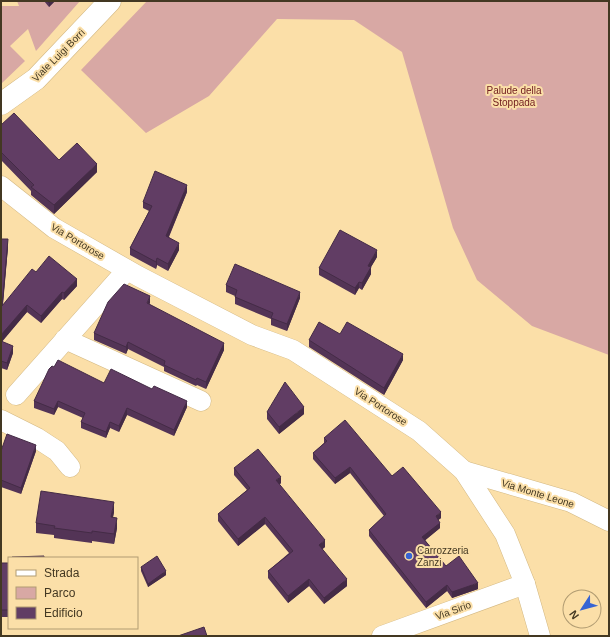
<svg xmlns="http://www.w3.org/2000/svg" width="610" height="637" viewBox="0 0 610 637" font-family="Helvetica,sans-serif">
  <rect width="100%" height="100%" fill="#fbdfa8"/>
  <!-- green -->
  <g fill="#d8a8a4">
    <path d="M17,1H80L36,51L28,29L10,46L25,61L1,84V6H19Z"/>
    <path d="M147,1H609V355L532,326L477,280L453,228L402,52L354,20L277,19L209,96L146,133L81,70Z"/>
  </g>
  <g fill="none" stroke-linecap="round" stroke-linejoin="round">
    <defs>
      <g id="minor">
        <path d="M1,186L54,228L138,276L252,335L293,350L419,431L464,471L505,534L525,584L540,636"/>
        <path d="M65,339L201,401"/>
        <path d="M16,395L127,270"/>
        <path d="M1,420L37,438L57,451L70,467"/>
        <path d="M464,471L571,502L609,521"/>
        <path d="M382,636L525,584"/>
      </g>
      <path id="major" d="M1,104L36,79L110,1"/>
    </defs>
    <!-- minor casing -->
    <use href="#minor" stroke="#d3b882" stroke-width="21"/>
    <!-- major casing -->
    <use href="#major" stroke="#d3b882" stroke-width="23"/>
    <!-- minor -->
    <use href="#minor" stroke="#fff" stroke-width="20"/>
    <!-- major -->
    <use href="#major" stroke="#fff" stroke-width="22"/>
  </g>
  <!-- wall -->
  <g fill="#533456">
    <path d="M44,1H55L49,7Z"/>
    <path d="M1,125L59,160L97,172L54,214L31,195V191L1,160Z"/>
    <path d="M187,192L169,237L179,250L168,271L157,265L156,269L130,255V248L149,211L143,208V202Z"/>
    <path d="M1,239L8,247L3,305L36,272L77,286L64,300L62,299L41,323L27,312L2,341L13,353L7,370L1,368Z"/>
    <path d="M377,257L371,267V274L362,290L359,288L355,295L319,275V268Z"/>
    <path d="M226,285L300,298L287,331L271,325V319L235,304V296L226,292Z"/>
    <path d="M150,303L149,304L224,350L206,389L197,385L196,386L164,371V367L128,349L126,354L94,340V333Z"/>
    <path d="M309,340L403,360L384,395L309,347Z"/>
    <path d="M54,367L104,383L187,407L174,436L127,415L119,432L110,428L106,438L81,428V422L83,418L58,407L54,415L34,408V401Z"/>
    <path d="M267,412L304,414L279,434L267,419Z"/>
    <path d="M324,438L392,476L441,518L438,520L440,528L425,540L446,566L478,589L452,598L447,591L426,608L369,536V530L384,516L350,473L335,484L313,459V453L324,443Z"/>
    <path d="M1,451H36L21,494L1,487Z"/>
    <path d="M234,468L281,483L279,485L325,547L322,549L347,586L324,604L309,586L288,603L268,578V571L289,553L265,524L238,546L218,521V514L247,490L234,475Z"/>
    <path d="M114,512L113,517L117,528L114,544L92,541V543L54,538V535L36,533V523Z"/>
    <rect x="1" y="563" width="8" height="54"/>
    <path d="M141,567L166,575L148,587L141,571Z"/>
  </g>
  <!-- shaded-wall -->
  <g fill="#442b46">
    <path d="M51,1H55L49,7V3Z"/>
    <path d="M97,164V172L54,214V205Z"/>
    <path d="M187,185V192L166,243V236Z"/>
    <path d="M8,239V247L2,313V306Z"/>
    <path d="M179,243V250L168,271V264Z"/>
    <path d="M377,250V257L371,267V274L362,290V283L368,266Z"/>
    <path d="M157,258V265L156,269V262Z"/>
    <path d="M77,279V286L64,300V293Z"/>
    <path d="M359,282V288L355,295V288Z"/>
    <path d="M62,292V299L41,323V316Z"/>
    <path d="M300,292V298L287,331V324Z"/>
    <path d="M150,296V303L147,310V303Z"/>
    <path d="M27,305V312L1,343V335Z"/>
    <path d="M128,342V349L126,354V347Z"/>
    <path d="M224,343V350L206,389V382Z"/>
    <path d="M13,346V353L7,370V363Z"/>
    <path d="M403,354V360L384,395V388Z"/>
    <path d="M58,401V407L54,415V409Z"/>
    <path d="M187,401V407L174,436V430Z"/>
    <path d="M304,407V414L279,434V427Z"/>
    <path d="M127,408V415L119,432V426Z"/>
    <path d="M110,422V428L106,438V432Z"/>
    <path d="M36,445V451L21,494V488Z"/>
    <path d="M350,467V473L335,484V478Z"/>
    <path d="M281,477V483L276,487V480Z"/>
    <path d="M114,502V512L111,527V517Z"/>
    <path d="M441,512V518L436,522V516Z"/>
    <path d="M265,517V524L238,546V539Z"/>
    <path d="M117,518V528L114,544V534Z"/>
    <path d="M440,523V528L422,543V537Z"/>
    <path d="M325,540V547L319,552V545Z"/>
    <path d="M166,571V575L148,587V584Z"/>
    <path d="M309,579V586L288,603V596Z"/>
    <path d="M347,579V586L324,604V598Z"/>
    <path d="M478,583V589L452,598V592Z"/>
    <path d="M447,585V591L426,608V602Z"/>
  </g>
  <!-- building -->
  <g fill="#613d64" stroke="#442b46">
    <path d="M47,1H51L49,3Z"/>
    <path d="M14,113L59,160L77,143L97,164L54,205L31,187L34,185L1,152V125Z"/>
    <path d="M155,171L187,185L166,236L179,243L168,264L157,258L156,262L130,248L152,206L143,202Z"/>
    <path d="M340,230L377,250L368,266L371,267L362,283L359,282L355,288L319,268Z"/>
    <path d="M1,239H8L2,306L32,269L36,272L49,256L77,279L64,293L62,292L41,316L27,305L1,335Z"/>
    <path d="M235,264L300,292L287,324L271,318L273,313L235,297L237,290L226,285Z"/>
    <path d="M124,284L150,296L147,303L224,343L206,382L197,378L196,380L164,365L165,361L128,342L126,347L94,333L108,302Z"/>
    <path d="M319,322L340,334L347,322L403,354L384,388L309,340Z"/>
    <path d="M1,341L13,346L7,363L1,361Z"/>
    <path d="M58,360L104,383L111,369L152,389L154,386L187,401L174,430L127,408L119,426L110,422L106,432L81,422L85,413L58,401L54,409L34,401L49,369L52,366L54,367Z"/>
    <path d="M285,382L304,407L279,427L267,412Z"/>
    <path d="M345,420L392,476L403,467L441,512L436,516L440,523L422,537L446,566L459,556L478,583L452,592L447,585L426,602L369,530L386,514L350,467L335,478L313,453L327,441L324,438Z"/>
    <path d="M7,434L36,445L21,488L1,480V451Z"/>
    <path d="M258,449L281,477L276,480L325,540L319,545L347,579L324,598L309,579L288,596L268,571L293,551L265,517L238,539L218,514L250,488L234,468Z"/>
    <path d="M41,491L114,502L111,517L117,518L114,534L92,531V533L54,528L55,526L36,523Z"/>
    <path d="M44,556V558H12V557Z"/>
    <path d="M157,556L166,571L148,584L141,567Z"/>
    <rect x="1" y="563" width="8" height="47"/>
    <path d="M204,627L207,636H178Z"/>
  </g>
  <!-- markers -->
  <circle fill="#3664d4" stroke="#fbdfa8" stroke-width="1.5" cx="409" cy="556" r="4"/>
  <g text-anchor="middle" stroke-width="4" stroke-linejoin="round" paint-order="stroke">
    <!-- street labels -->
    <g font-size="10" fill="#433822" stroke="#fbdfa8">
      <text transform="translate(58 55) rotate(-45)" y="4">Viale Luigi Borri</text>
      <text transform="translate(78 241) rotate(31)" y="4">Via Portorose</text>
      <text transform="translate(381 406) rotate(33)" y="4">Via Portorose</text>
      <text transform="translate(538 493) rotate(17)" y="4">Via Monte Leone</text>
      <text transform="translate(453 610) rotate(-20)" y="4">Via Sirio</text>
    </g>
    <!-- park labels -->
    <g font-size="10" fill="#6f1c1d" stroke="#fbdfa8">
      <text x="514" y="94">Palude della<tspan x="514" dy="12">Stoppada</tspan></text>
    </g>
    <!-- poi labels -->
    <g font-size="10" fill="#433822" stroke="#fbdfa8" text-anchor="start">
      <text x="417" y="554">Carrozzeria<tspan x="417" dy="12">Zanzi</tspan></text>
    </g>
  </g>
  <!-- border -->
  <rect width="610" height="637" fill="none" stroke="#433822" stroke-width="4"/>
  <!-- legend -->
  <rect x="8" y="557" width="130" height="72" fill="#fbdfa8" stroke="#b19c72"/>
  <rect x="16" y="570" width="20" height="6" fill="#ffffff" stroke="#b19c72"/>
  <text x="44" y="577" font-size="12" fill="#433822">Strada</text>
  <rect x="16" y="587" width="20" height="12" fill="#d8a8a4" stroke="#b19c72"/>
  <text x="44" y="597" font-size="12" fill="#433822">Parco</text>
  <rect x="16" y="607" width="20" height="12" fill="#613d64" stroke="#b19c72"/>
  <text x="44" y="617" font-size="12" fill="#433822">Edificio</text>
  <!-- north arrow -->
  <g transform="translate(582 609) rotate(234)"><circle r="19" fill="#fbdfa8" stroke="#b19c72"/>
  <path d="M0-3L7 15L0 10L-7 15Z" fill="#3664d4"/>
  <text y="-6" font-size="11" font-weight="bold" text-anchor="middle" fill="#433822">N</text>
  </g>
</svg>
